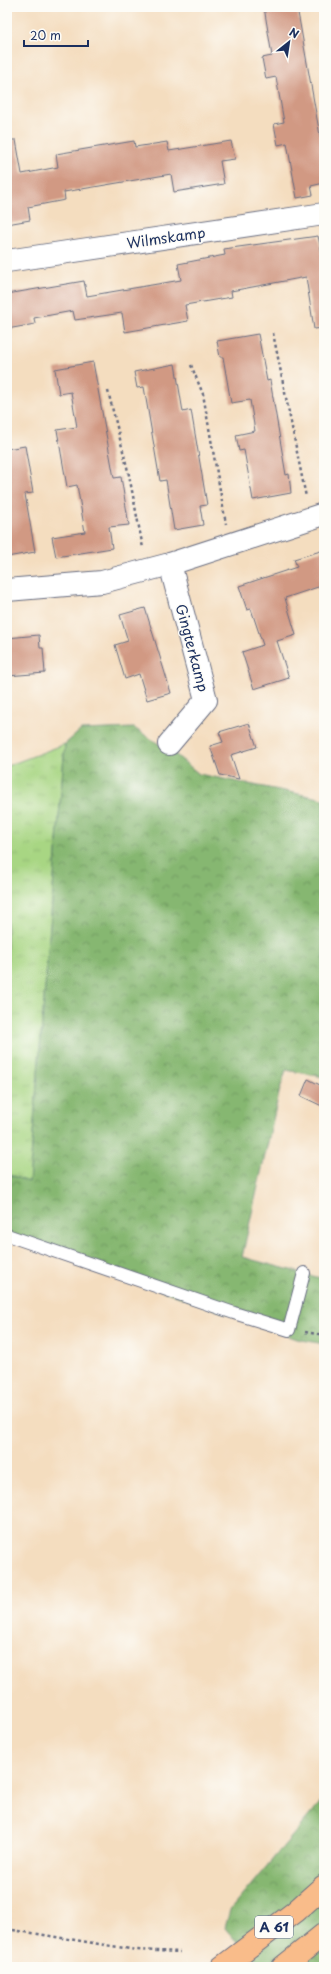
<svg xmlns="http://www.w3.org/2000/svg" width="331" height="1974" viewBox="0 0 331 1974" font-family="'Playpen Sans',sans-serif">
  <defs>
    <pattern id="grass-tufts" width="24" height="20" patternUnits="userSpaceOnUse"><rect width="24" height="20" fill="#a8d683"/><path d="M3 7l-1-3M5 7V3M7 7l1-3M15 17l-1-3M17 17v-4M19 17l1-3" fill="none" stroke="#90b874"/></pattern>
    <pattern id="forest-crowns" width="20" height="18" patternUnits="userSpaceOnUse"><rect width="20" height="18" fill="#86b771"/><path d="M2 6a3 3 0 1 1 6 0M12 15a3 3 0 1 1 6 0" fill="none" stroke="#6d9560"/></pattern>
  </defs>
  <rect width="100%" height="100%" fill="#fdfcf7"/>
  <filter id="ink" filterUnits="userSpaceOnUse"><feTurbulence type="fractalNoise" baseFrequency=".025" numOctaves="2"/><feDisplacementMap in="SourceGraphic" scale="8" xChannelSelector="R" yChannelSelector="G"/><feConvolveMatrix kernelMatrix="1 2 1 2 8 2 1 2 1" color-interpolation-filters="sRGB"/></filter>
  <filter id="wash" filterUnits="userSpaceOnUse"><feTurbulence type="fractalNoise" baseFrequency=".012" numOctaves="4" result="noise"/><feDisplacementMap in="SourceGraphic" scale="16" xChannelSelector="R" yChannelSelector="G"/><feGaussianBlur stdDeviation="0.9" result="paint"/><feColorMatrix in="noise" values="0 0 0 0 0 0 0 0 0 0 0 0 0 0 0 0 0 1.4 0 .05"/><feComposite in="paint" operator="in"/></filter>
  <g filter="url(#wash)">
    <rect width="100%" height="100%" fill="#f4ddbf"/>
    <!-- grass -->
    <path fill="url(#grass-tufts)" stroke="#628270" d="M65,744L29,1183L7,1174V766Z"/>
    <!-- forest -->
    <g fill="url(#forest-crowns)" stroke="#507368">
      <path d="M134,728L176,755L199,774L324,799V1077L286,1070L280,1089L242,1257L324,1279V1344L297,1339L7,1235V1174L29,1182L65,744L81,730Z"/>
      <path d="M324,1798V1967H258L225,1928L230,1910Z"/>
    </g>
    <g id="blocks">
      <!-- building -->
      <g fill="#d19983">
        <path d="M264,7H297L324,158V183L311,186L313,195L297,198L287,143L278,145L274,124L284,122L276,77L266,79L262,58L272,56Z"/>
        <path d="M7,140H16L22,174L58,167L56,154L134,141L135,147L167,142L169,151L231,141L235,159L220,161L224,184L174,192L171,174L64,192L65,200L28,207L30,220L7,224Z"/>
        <path d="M318,236L322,254H324V328L314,329L306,277L231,291L232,297L185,305L188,321L125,332L122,313L75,320L73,311L34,318L35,324L7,329V294L84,281L87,296L181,280L178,264L225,255L224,249Z"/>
        <path d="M258,334L267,381L270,380L286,475L289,474L291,493L253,500L244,450L239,451L236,435L255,431L250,400L231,403L223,357H220L217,341Z"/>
        <path d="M93,362L114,478L121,477L129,525L109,527L112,548L56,557L52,537L85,532L77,485L67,487L57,430L77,427L71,392L59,394L55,369Z"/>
        <path d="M175,364L183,412L191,410L207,505L200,506L203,525L174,530L166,480L160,481L144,387L137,388L134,372Z"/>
        <path d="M25,446L33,493L25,494L35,552L7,557V449Z"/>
        <path d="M324,550V585L285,598L296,635L277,641L289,678L254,689L242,652L263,645L251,609L247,610L239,586L297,567L294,559Z"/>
        <path d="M145,608L171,693L147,700L139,674L125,679L115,645L128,641L120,615Z"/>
        <path d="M39,635L40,648H43L45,673L7,676V638Z"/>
        <path d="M249,723L257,747L231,755L239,779L220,775L210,746L223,742L219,732Z"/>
        <path d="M308,1079L324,1087V1107L301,1096Z"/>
      </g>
    </g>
  </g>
  <g filter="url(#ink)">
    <use href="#blocks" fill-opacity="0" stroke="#676c80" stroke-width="1"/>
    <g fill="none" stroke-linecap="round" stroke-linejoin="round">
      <defs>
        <path id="service" d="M7,1235L234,1313L289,1330L304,1273"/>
        <g id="minor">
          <path d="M7,261L324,214"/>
          <path d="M7,590L102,582L170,564L324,514"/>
          <path d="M169,744L206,700L170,564"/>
        </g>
        <g id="motorway">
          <path d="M222,1967L295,1912L324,1886"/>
          <path d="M283,1967L324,1934"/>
        </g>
      </defs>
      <!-- service casing -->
      <use href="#service" stroke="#676c80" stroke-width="14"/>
      <!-- minor casing -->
      <use href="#minor" stroke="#676c80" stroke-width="24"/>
      <!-- motorway casing -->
      <use href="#motorway" stroke="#676c80" stroke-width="24"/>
      <!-- path -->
      <g stroke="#676c80" stroke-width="2.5" stroke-dasharray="3 3" stroke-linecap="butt">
        <path d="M273,333L306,497"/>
        <path d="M191,365L203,394L226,524"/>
        <path d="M108,391L129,475L143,548"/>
        <path d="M305,1332L324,1335"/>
        <path d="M7,1929L136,1950L180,1952"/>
      </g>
      <!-- service -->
      <use href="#service" stroke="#fff" stroke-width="12"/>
      <!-- minor -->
      <use href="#minor" stroke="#fff" stroke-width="22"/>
      <!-- motorway -->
      <use href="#motorway" stroke="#f9bc8a" stroke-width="22"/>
    </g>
  </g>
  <g text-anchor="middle" stroke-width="3" stroke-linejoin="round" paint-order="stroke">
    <!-- shield labels -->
    <rect fill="#fdfcf7" stroke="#5f6c8c" stroke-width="1" x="255" y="1916" width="38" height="22" rx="3"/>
    <g font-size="13" font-weight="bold" fill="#1b2f5e">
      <text x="274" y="1932">A 61</text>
    </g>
    <!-- street labels -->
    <g font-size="14" fill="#1b2f5e" stroke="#fdfcf7">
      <text transform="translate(166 238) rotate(-8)" y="5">Wilmskamp</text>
      <text transform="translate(192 648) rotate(75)" y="5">Gingterkamp</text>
    </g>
  </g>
  <!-- margin -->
  <rect width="331" height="1974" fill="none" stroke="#fdfcf7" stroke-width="24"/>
  <!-- north arrow -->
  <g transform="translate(289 42) rotate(30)" stroke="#fdfcf7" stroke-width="3" paint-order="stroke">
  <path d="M0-3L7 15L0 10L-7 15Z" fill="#1b2f5e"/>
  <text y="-6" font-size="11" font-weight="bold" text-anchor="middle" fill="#1b2f5e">N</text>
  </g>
  <!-- scale -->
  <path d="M24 40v6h64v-6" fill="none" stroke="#1b2f5e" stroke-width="2"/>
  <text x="30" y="40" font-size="12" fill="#1b2f5e" stroke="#fdfcf7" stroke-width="3" paint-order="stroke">20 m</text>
</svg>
